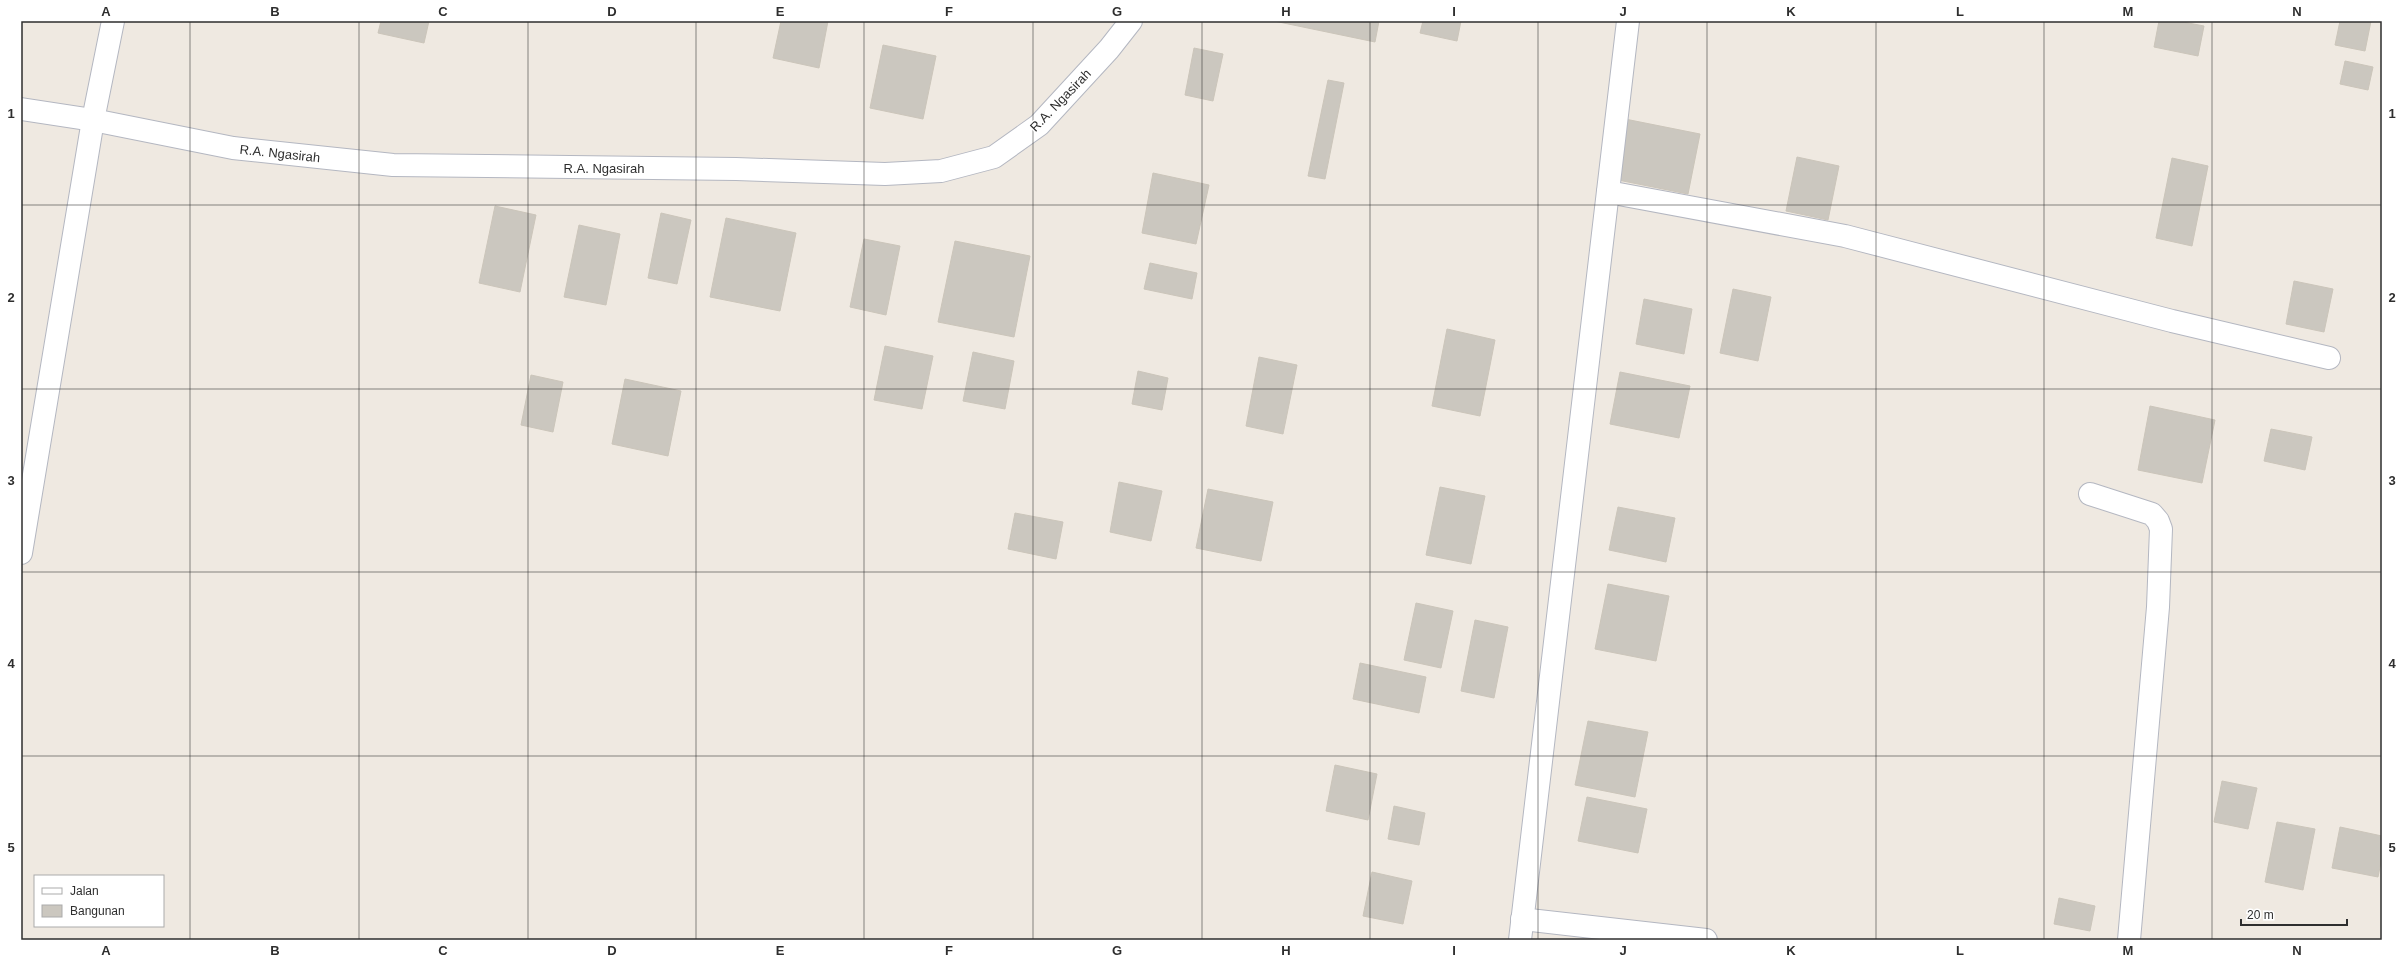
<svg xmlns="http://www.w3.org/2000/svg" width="2403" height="961" viewBox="0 0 2403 961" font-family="Helvetica,sans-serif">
  <rect width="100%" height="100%" fill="#efe9e1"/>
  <!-- building -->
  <g fill="#cbc7bf" stroke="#cbc5ba">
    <path d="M381,21H429L424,43L378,33Z"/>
    <path d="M781,21H828L819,68L773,58Z"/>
    <path d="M1274,21H1379L1375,42Z"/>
    <path d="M1423,21H1461L1457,41L1420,33Z"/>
    <path d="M2159,21H2178L2204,26L2198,56L2154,47Z"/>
    <path d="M2340,21H2371L2365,51L2335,45Z"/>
    <path d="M883,45L936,56L923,119L870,108Z"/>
    <path d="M1194,48L1223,54L1213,101L1185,95Z"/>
    <path d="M2345,61L2373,67L2368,90L2340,84Z"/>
    <path d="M1328,80L1344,83L1325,179L1308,176Z"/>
    <path d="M1625,119L1700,134L1688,194L1613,179Z"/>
    <path d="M1797,157L1839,166L1828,220L1786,211Z"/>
    <path d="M2172,158L2208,166L2192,246L2156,238Z"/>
    <path d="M1153,173L1209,185L1196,244L1142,233Z"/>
    <path d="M495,206L536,215L520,292L479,283Z"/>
    <path d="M661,213L691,220L677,284L648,278Z"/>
    <path d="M726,218L796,233L780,311L710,297Z"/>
    <path d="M579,225L620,234L606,305L564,297Z"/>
    <path d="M864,239L900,246L886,315L850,307Z"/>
    <path d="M955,241L1030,256L1014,337L938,322Z"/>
    <path d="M1150,263L1197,273L1192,299L1144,289Z"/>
    <path d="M2294,281L2333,289L2324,332L2286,324Z"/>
    <path d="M1733,289L1771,297L1758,361L1720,353Z"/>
    <path d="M1644,299L1692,309L1684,354L1636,344Z"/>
    <path d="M1447,329L1495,340L1480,416L1432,406Z"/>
    <path d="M885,346L933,356L922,409L874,400Z"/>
    <path d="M973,352L1014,361L1005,409L963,401Z"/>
    <path d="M1259,357L1297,365L1283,434L1246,426Z"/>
    <path d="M1138,371L1168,378L1162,410L1132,404Z"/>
    <path d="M1620,372L1690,386L1679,438L1610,424Z"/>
    <path d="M531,375L563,382L553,432L521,425Z"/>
    <path d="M625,379L681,391L668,456L612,444Z"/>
    <path d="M2150,406L2215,420L2202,483L2138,470Z"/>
    <path d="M2271,429L2312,437L2305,470L2264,461Z"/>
    <path d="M1119,482L1162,491L1151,541L1110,532Z"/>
    <path d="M1440,487L1485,496L1471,564L1426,555Z"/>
    <path d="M1208,489L1273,502L1261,561L1196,548Z"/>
    <path d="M1618,507L1675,518L1666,562L1609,550Z"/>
    <path d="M1015,513L1063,522L1056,559L1008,549Z"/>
    <path d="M1608,584L1669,596L1656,661L1595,649Z"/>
    <path d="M1416,603L1453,611L1441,668L1404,660Z"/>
    <path d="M1475,620L1508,627L1494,698L1461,691Z"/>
    <path d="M1360,663L1426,677L1419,713L1353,699Z"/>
    <path d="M1588,721L1648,732L1635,797L1575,785Z"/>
    <path d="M1335,765L1377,774L1368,820L1326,811Z"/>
    <path d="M2222,781L2257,788L2248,829L2214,822Z"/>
    <path d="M1587,797L1647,809L1638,853L1578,841Z"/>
    <path d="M1394,806L1425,813L1419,845L1388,839Z"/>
    <path d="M2277,822L2315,829L2303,890L2265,882Z"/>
    <path d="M2340,827L2382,836V857L2378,877L2332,868Z"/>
    <path d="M1372,872L1412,881L1403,924L1363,916Z"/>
    <path d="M2059,898L2095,906L2090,931L2054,924Z"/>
  </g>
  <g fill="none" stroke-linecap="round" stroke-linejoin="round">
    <defs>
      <g id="minor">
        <path d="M1608,192L1845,236L2172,321L2329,358"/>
        <path d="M2090,494L2152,514L2158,521L2161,529L2158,607L2129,940"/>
        <path d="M21,553L93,120L113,21"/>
        <path d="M1522,919L1706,940"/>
        <path d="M1520,940L1628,21"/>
      </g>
      <path id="tertiary" d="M21,109L93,120L233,148L393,165L736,169L885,174L941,171L994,157L1039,125L1109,49L1131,21"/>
    </defs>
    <!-- minor casing -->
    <use href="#minor" stroke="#b4b7c1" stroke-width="24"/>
    <!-- tertiary casing -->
    <use href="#tertiary" stroke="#b4b7c1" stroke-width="24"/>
    <!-- minor -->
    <use href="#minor" stroke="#fff" stroke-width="22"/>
    <!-- tertiary -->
    <use href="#tertiary" stroke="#fff" stroke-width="22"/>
  </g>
  <!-- grid -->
  <path fill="none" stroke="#2e2e2e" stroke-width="1" stroke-opacity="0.55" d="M190,21V940M359,21V940M528,21V940M696,21V940M864,21V940M1033,21V940M1202,21V940M1370,21V940M1538,21V940M1707,21V940M1876,21V940M2044,21V940M2212,21V940M21,205H2382M21,389H2382M21,572H2382M21,756H2382"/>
  <g text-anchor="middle" stroke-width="3" stroke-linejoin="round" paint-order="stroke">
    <!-- street labels -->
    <g font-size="13" fill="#2e2e2e" stroke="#fff">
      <text transform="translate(1060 100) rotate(-46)" y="5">R.A. Ngasirah</text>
      <text transform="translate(280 153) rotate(6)" y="5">R.A. Ngasirah</text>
      <text x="604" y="173">R.A. Ngasirah</text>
    </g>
  </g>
  <!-- border -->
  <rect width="2403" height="961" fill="none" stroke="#ffffff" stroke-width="44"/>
  <!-- legend -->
  <rect x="34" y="875" width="130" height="52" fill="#ffffff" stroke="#ababab"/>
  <rect x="42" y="888" width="20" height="6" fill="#ffffff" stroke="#ababab"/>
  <text x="70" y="895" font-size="12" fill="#2e2e2e">Jalan</text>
  <rect x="42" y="905" width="20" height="12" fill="#cbc7bf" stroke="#ababab"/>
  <text x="70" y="915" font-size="12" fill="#2e2e2e">Bangunan</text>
  <!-- scale -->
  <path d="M2241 919v6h106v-6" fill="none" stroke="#2e2e2e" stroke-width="2"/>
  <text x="2247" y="919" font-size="12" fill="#2e2e2e" stroke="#ffffff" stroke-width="3" paint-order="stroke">20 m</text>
  <rect x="22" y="22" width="2359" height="917" fill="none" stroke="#2e2e2e" stroke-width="1.5"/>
  <g font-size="13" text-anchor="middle" font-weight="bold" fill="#2e2e2e">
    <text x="106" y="16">A</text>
    <text x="275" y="16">B</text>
    <text x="443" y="16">C</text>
    <text x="612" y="16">D</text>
    <text x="780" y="16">E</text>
    <text x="949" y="16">F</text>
    <text x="1117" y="16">G</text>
    <text x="1286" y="16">H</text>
    <text x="1454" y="16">I</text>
    <text x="1623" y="16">J</text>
    <text x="1791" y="16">K</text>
    <text x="1960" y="16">L</text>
    <text x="2128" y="16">M</text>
    <text x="2297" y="16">N</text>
    <text x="11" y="118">1</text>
    <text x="2392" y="118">1</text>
    <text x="11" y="302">2</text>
    <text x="2392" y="302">2</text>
    <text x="11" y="485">3</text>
    <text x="2392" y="485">3</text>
    <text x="11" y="668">4</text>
    <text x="2392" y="668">4</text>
    <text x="11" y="852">5</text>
    <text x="2392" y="852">5</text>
    <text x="106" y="955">A</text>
    <text x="275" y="955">B</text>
    <text x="443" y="955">C</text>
    <text x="612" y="955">D</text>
    <text x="780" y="955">E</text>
    <text x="949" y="955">F</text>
    <text x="1117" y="955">G</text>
    <text x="1286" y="955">H</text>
    <text x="1454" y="955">I</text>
    <text x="1623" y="955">J</text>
    <text x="1791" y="955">K</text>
    <text x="1960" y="955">L</text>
    <text x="2128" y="955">M</text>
    <text x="2297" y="955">N</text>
  </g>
</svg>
